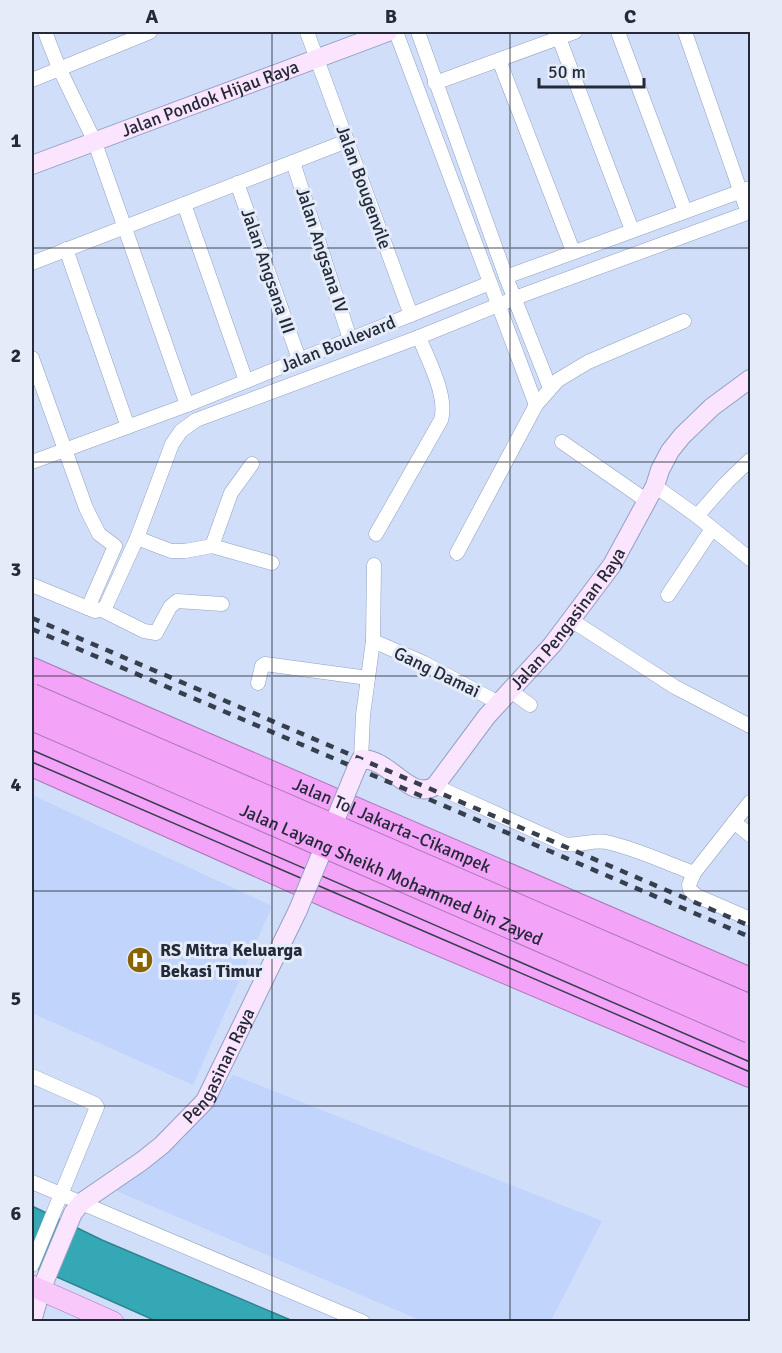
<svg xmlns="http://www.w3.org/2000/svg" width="782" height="1353" viewBox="0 0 782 1353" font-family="Signika,sans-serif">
  <rect width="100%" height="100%" fill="#d0def9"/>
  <!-- built -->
  <g fill="#c0d4fc">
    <path d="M32,795L272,906L193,1085L32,1013Z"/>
    <path d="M233,1075L602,1221L551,1321H422L114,1190L183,1139Z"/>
  </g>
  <!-- water -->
  <path fill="#34a9b5" stroke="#2f838f" stroke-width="1.5" d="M32,1206L102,1240L293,1321H156L32,1266Z"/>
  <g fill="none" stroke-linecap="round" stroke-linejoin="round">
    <defs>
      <g id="street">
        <path d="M45,32L59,68L94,140L187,405"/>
        <path d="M307,32L411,315"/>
        <path d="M396,32L536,405"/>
        <path d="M418,32L506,277L550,388"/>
        <path d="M618,32L685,211"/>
        <path d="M685,32L748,213"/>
        <path d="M559,38L632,230"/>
        <path d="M499,60L573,251"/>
        <path d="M32,80L150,32"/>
        <path d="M435,83L575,32"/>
        <path d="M293,162L350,339"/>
        <path d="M237,183L299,359"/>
        <path d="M184,204L246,381"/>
        <path d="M66,249L128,427"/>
        <path d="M32,263L347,141"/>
        <path d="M506,277L750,188"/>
        <path d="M32,358L86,508L99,534L115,546L88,608"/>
        <path d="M562,442L647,501"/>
        <path d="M32,462L187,405L490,283"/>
        <path d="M655,486L697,516L750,559"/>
        <path d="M697,516L727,482L750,460"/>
        <path d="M376,534L441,420C448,396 428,360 419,337"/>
        <path d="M137,538L171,551H185L212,546L272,563"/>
        <path d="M212,546L231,493L252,464"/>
        <path d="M457,553L536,405L558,380L588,362L684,321"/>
        <path d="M32,585L95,611L105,608L137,538L172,444L181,431L196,420L419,337L523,295L750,212"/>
        <path d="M668,595L712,529"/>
        <path d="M102,610L144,631L156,633L170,607L177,601L222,604"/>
        <path d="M571,620L675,687L750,726"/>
        <path d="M373,641L424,663L499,703"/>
        <path d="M258,683L262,666L265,664L368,678"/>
        <path d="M512,692L530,705"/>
        <path d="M361,759L363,715L373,641L374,565"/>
        <path d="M435,786L564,844C578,847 592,839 606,842C635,848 666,863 694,873"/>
        <path d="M750,802L694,873L689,885L690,890L697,896L750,919"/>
        <path d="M734,822L750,835"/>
        <path d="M32,1076L95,1104L97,1107L32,1265"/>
        <path d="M32,1182L363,1322"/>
      </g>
      <g id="secondary">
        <path id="s1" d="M32,165L388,32"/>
        <path id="s2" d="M357,767L361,759C390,758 410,802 435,786L487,716L552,645L612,565L655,486L660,470L670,451L682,436L712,407L750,379"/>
        <path id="s3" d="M32,1321L41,1290L73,1213L82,1202L142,1161L162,1145L205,1101L298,910"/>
      </g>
      <path id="primary" d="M32,1286L113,1322"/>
      <g id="highway">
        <path id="s4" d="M32,670L750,980"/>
        <path d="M32,744L750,1054"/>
        <path d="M32,764L342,902L750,1075"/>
      </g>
    </defs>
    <!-- street casing -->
    <use href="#street" stroke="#92a1c1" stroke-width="15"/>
    <!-- secondary casing -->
    <use href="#secondary" stroke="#92a1c1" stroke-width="20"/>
    <!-- primary casing -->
    <use href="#primary" stroke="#ab79b4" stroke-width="22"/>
    <!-- highway casing -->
    <use href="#highway" stroke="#ab79b4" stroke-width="26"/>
    <!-- street -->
    <use href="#street" stroke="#fff" stroke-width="14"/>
    <!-- secondary -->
    <use href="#secondary" stroke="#fbe4fd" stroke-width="18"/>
    <!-- primary -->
    <use href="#primary" stroke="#f8c8fb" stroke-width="21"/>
    <!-- highway -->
    <use href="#highway" stroke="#f3a4f8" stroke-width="24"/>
    <!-- tram -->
    <g stroke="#373e4d" stroke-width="1.5">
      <path d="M32,750L750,1062"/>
      <path d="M32,762L750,1072"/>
    </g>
    <!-- rail -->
    <g stroke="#373e4d" stroke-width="4.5" stroke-dasharray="8 8" stroke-linecap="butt">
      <path d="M32,618L750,926"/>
      <path d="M32,629L750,937"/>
    </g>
    <defs>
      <path id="secondary-bridge" d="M298,910L357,767"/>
      <g id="highway-bridge">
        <path d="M32,696L750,1007"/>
        <path id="s5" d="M32,718L750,1031"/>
      </g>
    </defs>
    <!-- secondary-bridge casing -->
    <use href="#secondary-bridge" stroke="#92a1c1" stroke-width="20" stroke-linecap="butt"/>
    <!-- highway-bridge casing -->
    <use href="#highway-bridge" stroke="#ab79b4" stroke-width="26" stroke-linecap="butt"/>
    <!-- secondary-bridge -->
    <use href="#secondary-bridge" stroke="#fbe4fd" stroke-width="18"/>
    <!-- highway-bridge -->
    <use href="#highway-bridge" stroke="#f3a4f8" stroke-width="24"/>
  </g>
  <!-- grid -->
  <path fill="none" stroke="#242a37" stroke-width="1.5" stroke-opacity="0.55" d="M272,32V1322M510,32V1322M32,248H750M32,462H750M32,676H750M32,891H750M32,1106H750"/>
  <!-- icons -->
  <defs>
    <symbol id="hospital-disc" viewBox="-11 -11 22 22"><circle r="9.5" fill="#876400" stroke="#e4ebf9"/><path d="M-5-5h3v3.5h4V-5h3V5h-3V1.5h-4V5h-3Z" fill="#fff"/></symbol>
  </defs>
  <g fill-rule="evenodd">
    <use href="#hospital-disc" x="125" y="945" width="30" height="30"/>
  </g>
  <g text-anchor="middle" stroke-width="6" stroke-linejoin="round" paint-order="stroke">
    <!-- street labels -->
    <g font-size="18" fill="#242a37" stroke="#e4ebf9">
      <text dy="6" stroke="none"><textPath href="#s1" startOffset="190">Jalan Pondok Hijau Raya</textPath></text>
      <text transform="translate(364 187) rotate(70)" y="6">Jalan Bougenvile</text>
      <text transform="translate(322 250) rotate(72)" y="6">Jalan Angsana IV</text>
      <text transform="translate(268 271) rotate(71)" y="6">Jalan Angsana III</text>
      <text transform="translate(338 344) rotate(-22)" y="6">Jalan Boulevard</text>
      <text dy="6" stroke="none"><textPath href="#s2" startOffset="306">Jalan Pengasinan Raya</textPath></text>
      <text transform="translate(437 672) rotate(26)" y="6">Gang Damai</text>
      <text dy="6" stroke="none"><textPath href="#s4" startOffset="392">Jalan Tol Jakarta–Cikampek</textPath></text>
      <text dy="6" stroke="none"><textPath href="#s5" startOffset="392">Jalan Layang Sheikh Mohammed bin Zayed</textPath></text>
      <text dy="6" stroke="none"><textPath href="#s3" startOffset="327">Pengasinan Raya</textPath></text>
    </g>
    <!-- poi labels -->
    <g font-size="18" font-weight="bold" fill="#242a37" stroke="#e4ebf9" text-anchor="start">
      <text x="160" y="956">RS Mitra Keluarga<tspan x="160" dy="21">Bekasi Timur</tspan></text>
    </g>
  </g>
  <!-- border -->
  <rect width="782" height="1353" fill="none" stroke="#e4ebf9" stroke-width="66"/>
  <!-- scale -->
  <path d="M539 78v9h105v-9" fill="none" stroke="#242a37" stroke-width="3"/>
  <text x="548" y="78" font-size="18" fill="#242a37" stroke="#e4ebf9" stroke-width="4.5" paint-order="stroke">50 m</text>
  <rect x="33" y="33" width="716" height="1287" fill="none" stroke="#242a37" stroke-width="2"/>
  <g font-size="20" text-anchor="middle" font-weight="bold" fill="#242a37">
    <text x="152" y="23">A</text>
    <text x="391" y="23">B</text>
    <text x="630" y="23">C</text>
    <text x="16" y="147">1</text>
    <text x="16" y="362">2</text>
    <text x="16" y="576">3</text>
    <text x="16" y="791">4</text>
    <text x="16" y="1005">5</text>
    <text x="16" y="1220">6</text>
  </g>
</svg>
